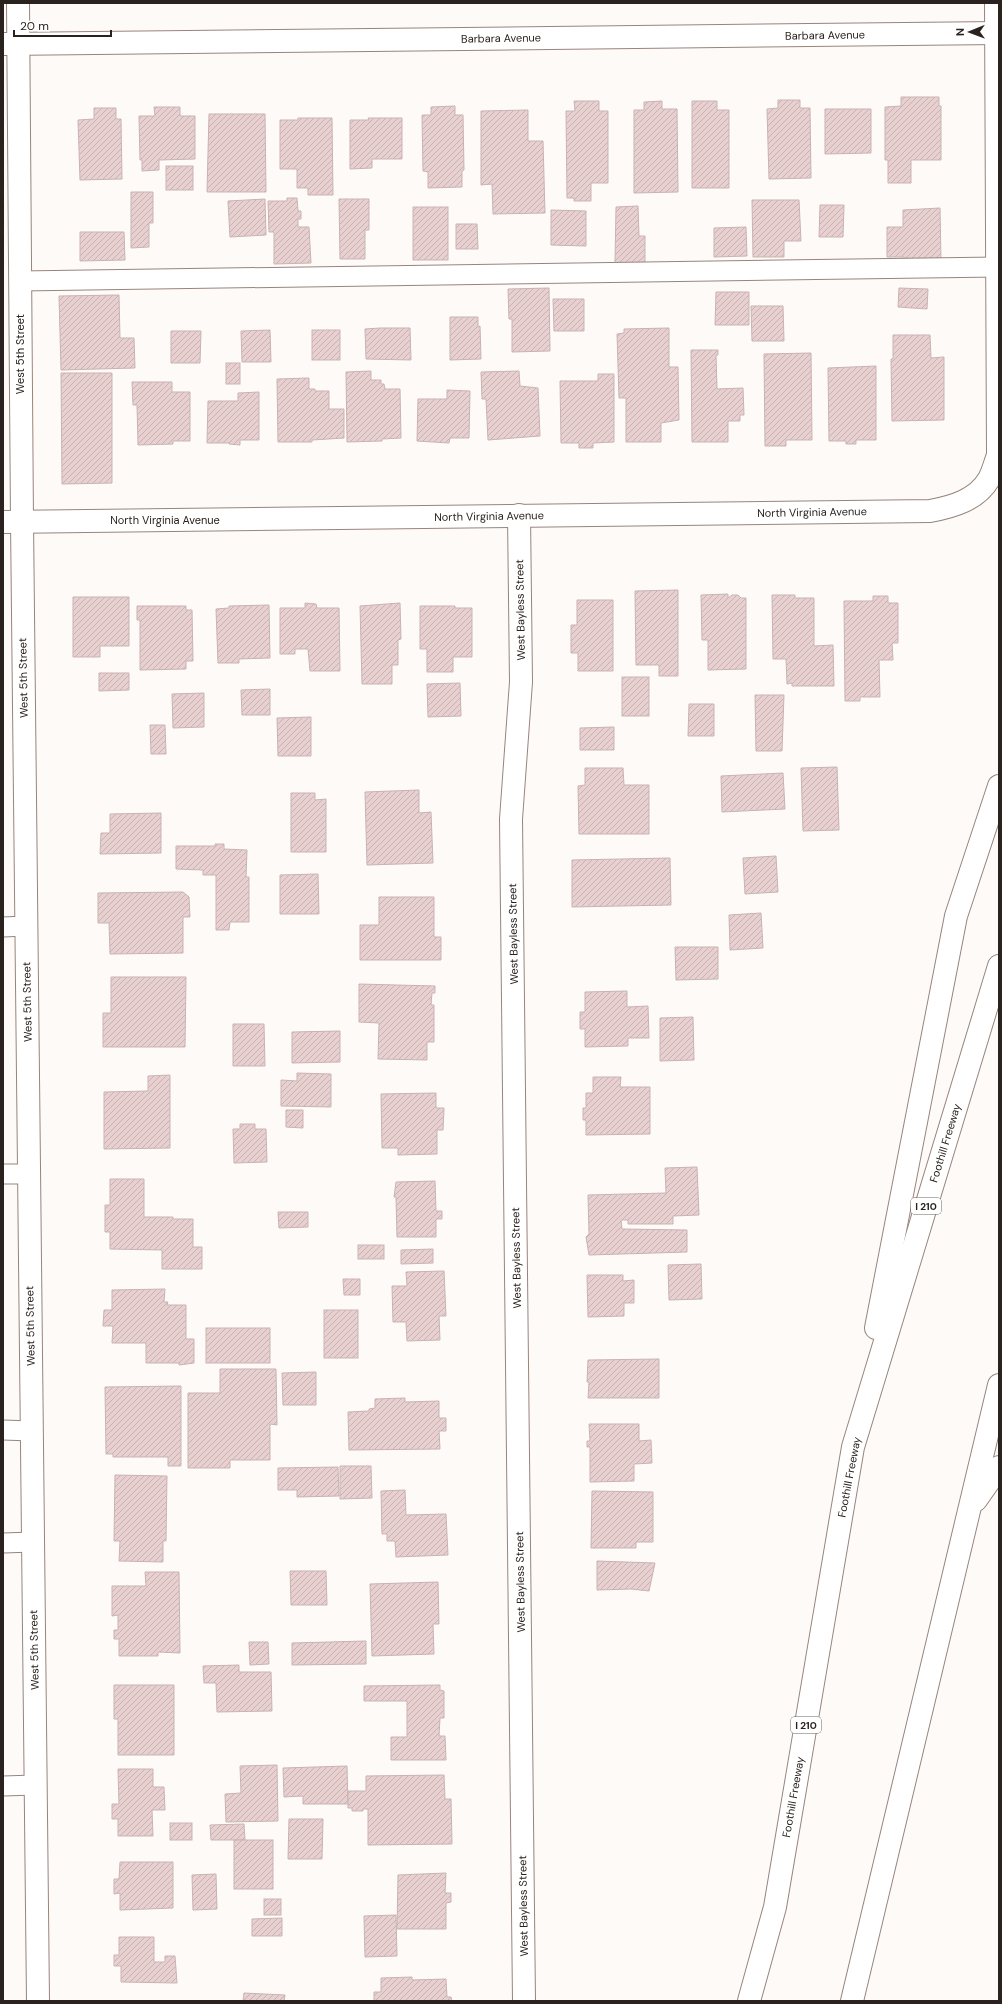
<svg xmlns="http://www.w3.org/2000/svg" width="1002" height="2004" viewBox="0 0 1002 2004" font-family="'DM Sans',sans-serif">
  <defs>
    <pattern id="building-hatch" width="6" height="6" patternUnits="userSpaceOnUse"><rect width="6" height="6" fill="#e8d0d0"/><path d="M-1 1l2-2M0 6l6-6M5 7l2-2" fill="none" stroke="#c7b2b2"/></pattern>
  </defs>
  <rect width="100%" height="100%" fill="#fefaf8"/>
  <!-- building -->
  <g fill="url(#building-hatch)" stroke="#c9b3b2">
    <path d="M901,97H939V106H941V160H911V183H888V160H885V107L901,106Z"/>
    <path d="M778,100H800V108H810L811,178L769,179L767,109L778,108Z"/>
    <path d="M574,101H599V111H608V183H591V201H574V198H567L566,111H575Z"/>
    <path d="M662,101V109H677L678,192L634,193V110H644V102Z"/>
    <path d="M692,101H717V110H729V188H692Z"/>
    <path d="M455,106V115H463L464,170L462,171V187L428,188V172L423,171L422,115H431V107Z"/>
    <path d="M154,107H180V116H195V159L159,160V170L142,171V160H140L139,116H155Z"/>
    <path d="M94,108H116V119H121L122,179L80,180L78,120L94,119Z"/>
    <path d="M825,109H871V153L825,154Z"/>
    <path d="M528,110V141H543L545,213L493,214L492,184L481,185V111Z"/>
    <path d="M209,114H265L266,192H207Z"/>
    <path d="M298,118H332L333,195H308V188H297V169H280V120H298Z"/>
    <path d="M368,118H402V159H372V168L350,169V120H369Z"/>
    <rect x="166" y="166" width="27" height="24"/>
    <path d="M131,192H153V223H149V247L131,248Z"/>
    <path d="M287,198H297L298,211H301V219H298V227H309L311,263L274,264V232H269L268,201H287Z"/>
    <path d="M265,199L266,235L230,237L228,201Z"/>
    <path d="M339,199H369V230H365V259H340Z"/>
    <path d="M752,200H799L801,241H784V257H753Z"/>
    <path d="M820,205H844L843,237H819Z"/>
    <path d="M638,206L639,236H645V263H615L616,207Z"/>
    <rect x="413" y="207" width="35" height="53"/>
    <path d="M940,208L941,260L905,261L904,257H887V227H903V210Z"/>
    <path d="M551,210L586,211V246L551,245Z"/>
    <path d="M456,224H477L478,249H456Z"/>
    <path d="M746,227L747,256L714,257V228Z"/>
    <path d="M80,232H124L125,260L80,261Z"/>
    <path d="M549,288L550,351L512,352V319H509L508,289Z"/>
    <path d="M899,288L928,289L927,309L898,307Z"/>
    <path d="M716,292H749V325H715Z"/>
    <path d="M119,295L120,338H134L135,368L61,370L59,296Z"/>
    <path d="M553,299H584V331H554Z"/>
    <path d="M751,306H783L784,341H752Z"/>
    <path d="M450,317H478V327L480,326L481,359L450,360Z"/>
    <path d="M380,328H410L411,360L366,359L365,329Z"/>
    <path d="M669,328V367H678L679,420L661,423V442H626V398H619L617,334L624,333V329Z"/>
    <path d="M270,330L271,362H242L241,331Z"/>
    <rect x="312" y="330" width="28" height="30"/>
    <path d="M171,331H201L200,363H171Z"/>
    <path d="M893,335H930L931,358L944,357V420L892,421L891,359H893Z"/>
    <path d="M691,350H718V355H716L717,389L743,388L744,415H740V421H728V442H692Z"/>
    <path d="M811,353L812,440H786V446H765L764,354Z"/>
    <rect x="226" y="363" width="14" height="21"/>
    <path d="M876,366V440H856V444H846V441H829L828,368Z"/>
    <path d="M371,371V380H381V384H384L385,389H400L401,438L382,439V441L347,442L346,372Z"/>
    <path d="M519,371L520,386L538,388L540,436L488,440L486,399H482L481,372Z"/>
    <path d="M61,373H112V483L62,484Z"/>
    <path d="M598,374H614V442L593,443V448H579V443H561L560,381H598Z"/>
    <path d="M309,378V389H315V391H329V409H344V438L312,440V442H278L277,379Z"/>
    <path d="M132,382H172V392H190V441H173V444L138,445L137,405H133Z"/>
    <path d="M447,390L470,391L469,438H450L449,443L417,441L418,399H447Z"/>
    <path d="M259,392V440H240V445L229,444V443H207L208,401H238V393Z"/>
    <path d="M678,590V676H659V665H636L635,591Z"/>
    <path d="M728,594V598L732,595H738L741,598H746V669L708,670V640H702L701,595Z"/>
    <path d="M772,595H795V598H814V646L833,645L834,686H792V683L787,684L786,659H773Z"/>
    <path d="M873,596H888V603H898V643H892L893,660H879L880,697H860V701H845L844,601H873Z"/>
    <path d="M73,597H129V646H100V657H73Z"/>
    <path d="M577,600H613V671H578V653H571V625H577Z"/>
    <path d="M305,603L316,604L317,608H339L340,671H310L308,649H295V654H280V608H305Z"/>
    <path d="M400,603L401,639L398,640V665H392V684H362L360,606Z"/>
    <path d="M269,605L270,658L239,659V663H218L216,609L229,608V606Z"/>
    <path d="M137,606H186V610H192L193,661H186V669L140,670V620H137Z"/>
    <path d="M420,606H455V608H472V657H453V672H427V649H420Z"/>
    <path d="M99,673H129V690L99,691Z"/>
    <rect x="622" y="677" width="27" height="39"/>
    <path d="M460,683L461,716L428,717L427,684Z"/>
    <path d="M270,689V715H242L241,690Z"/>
    <path d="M204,693V727L173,728L172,694Z"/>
    <path d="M755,695H784L782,751H756Z"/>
    <path d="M689,704H714V736H688Z"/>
    <path d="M311,717V756H278L277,718Z"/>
    <path d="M150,725H165L166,754H151Z"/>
    <path d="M614,727V750H580V728Z"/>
    <path d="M837,767L839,830L803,831L801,768Z"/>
    <path d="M585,768H623L624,785H649V834H579L578,786L585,785Z"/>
    <path d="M783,773L785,809L722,812L721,776Z"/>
    <path d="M419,790V813L431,812L433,863L367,865L365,792Z"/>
    <path d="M291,793H315V800L326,799V852H291Z"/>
    <path d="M161,813V853L100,854L101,833H110V814Z"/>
    <path d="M215,844H224V849L247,850L246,877H249V922H230L229,930H216V875H203V870L176,869V846H215Z"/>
    <path d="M776,856L778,892L745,894L743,858Z"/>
    <path d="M670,858L671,905L572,907V860Z"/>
    <path d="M318,874L319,914H280V875Z"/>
    <path d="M183,892L189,897L190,917H183V953L110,954L109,923H98V893Z"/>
    <path d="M379,897H434V937H441V960H360V925H379Z"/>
    <path d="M761,913L763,948L730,950L729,915Z"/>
    <path d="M675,947H718V979L676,980Z"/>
    <path d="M111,977H186L185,1047H103V1013H111Z"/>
    <path d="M359,984L435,986V993H432L431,1005H434V1042H427V1060L378,1059L379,1023L359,1022Z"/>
    <path d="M627,991V1007L648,1006L649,1038H628V1046L585,1047V1029H580V1012H585V992Z"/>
    <path d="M693,1017L694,1060L660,1061V1018Z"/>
    <path d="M233,1024H264L265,1066H233Z"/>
    <path d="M340,1031V1062L292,1063V1032Z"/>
    <path d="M297,1073L331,1074V1107L281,1106V1080L297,1081Z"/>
    <path d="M170,1075V1148L104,1149V1092L148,1091V1076Z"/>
    <path d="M593,1077H621L620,1087H650V1134L586,1135V1120H583V1108H586V1093H593Z"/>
    <path d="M436,1093V1108H444L443,1130H437V1154L398,1155V1148H382L381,1094Z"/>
    <path d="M286,1110H303V1128L286,1127Z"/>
    <path d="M240,1124H255V1129H266L267,1162L234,1163L233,1129H240Z"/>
    <path d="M697,1167L699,1215L673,1216V1224H628V1220H621L622,1229L687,1230V1252L589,1255L586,1237L589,1234L588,1195L666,1193L665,1168Z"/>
    <path d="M110,1179H144V1217H173V1219H193V1247H202V1269H162V1250L110,1249V1232H105V1205H110Z"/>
    <path d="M435,1181L436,1211H442V1219H436V1237H397L396,1197H394L396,1182Z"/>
    <path d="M278,1212H308V1227L279,1228Z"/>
    <rect x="358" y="1245" width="26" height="14"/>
    <path d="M433,1249V1263L401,1264V1250Z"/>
    <path d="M701,1264L702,1299L669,1300L668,1265Z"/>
    <path d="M444,1271L446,1316H439L440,1340L407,1341L406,1322H393L392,1286H407L406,1272Z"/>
    <path d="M587,1275H623V1281L634,1280V1303H624V1316L588,1317Z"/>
    <path d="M343,1279H360V1295H344Z"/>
    <path d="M165,1289L164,1302H168L167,1305H186V1339H194V1363L179,1365V1363H146V1343H112L113,1326H103L104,1310H112V1290Z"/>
    <rect x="324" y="1310" width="34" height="48"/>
    <rect x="206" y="1328" width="64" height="35"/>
    <path d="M659,1359V1398H588L589,1382H587L588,1360Z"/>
    <path d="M220,1369H276L277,1425L270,1424V1460H230V1468H188V1393H220Z"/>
    <path d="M316,1372V1405H283L282,1373Z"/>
    <path d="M181,1386V1466H168V1457H113V1454H106L105,1387Z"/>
    <path d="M405,1398V1402L439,1401V1418H446V1431H439L440,1449L349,1450L348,1412L369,1411V1409L375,1408V1399Z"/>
    <path d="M589,1424H639V1441L651,1440L652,1463L634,1464V1481L590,1482V1447H587V1441H590Z"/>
    <path d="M340,1466H371L372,1498L340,1499Z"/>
    <path d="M338,1467L339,1496L297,1497V1490H278V1468Z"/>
    <path d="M115,1475L167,1476L166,1541H163V1562L119,1561L120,1541H114Z"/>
    <path d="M405,1490L406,1515L446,1514L448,1555L396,1557L395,1541H387V1534H382L381,1491Z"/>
    <path d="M592,1491L653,1492V1542H636V1548H591Z"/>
    <path d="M597,1561L655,1563L649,1591L631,1589L597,1590Z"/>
    <path d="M290,1571H326L327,1605H291Z"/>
    <path d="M145,1572H179L180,1653L158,1652V1656H119V1639H114V1630H118V1615L112,1616V1586H146Z"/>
    <path d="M438,1582L439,1624H433L434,1654L372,1656L370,1584Z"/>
    <path d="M366,1641V1664L292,1665V1643Z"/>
    <path d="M249,1642H268L269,1664L250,1665Z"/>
    <path d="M239,1665V1672H271L272,1711L217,1712L216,1683H204L203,1666Z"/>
    <path d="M114,1685H174V1755H118V1719H114Z"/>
    <path d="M440,1685V1690L444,1691V1718H440L439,1736H445L446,1760H391V1737H407V1701H364V1686Z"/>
    <path d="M277,1765L278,1821L226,1822L225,1794L241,1793L240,1766Z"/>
    <path d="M347,1766L348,1804H303V1796L284,1797L283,1768Z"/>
    <path d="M118,1769H153V1787H164L165,1810H152L153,1836H118V1819H112V1804H119Z"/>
    <path d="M444,1775L445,1799H451L452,1844L368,1845V1809H363V1811H352V1808H348V1791H366V1776Z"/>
    <path d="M289,1819H323L322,1859H288Z"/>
    <rect x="170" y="1823" width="22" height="17"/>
    <path d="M244,1824L245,1840H211L210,1825Z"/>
    <rect x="234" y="1840" width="39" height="49"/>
    <path d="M120,1862H173V1908L120,1910V1893L114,1894V1879H119Z"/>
    <path d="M446,1873L445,1893H451V1902L446,1903V1929H397L398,1875Z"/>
    <path d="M216,1874L217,1909L193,1910L192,1875Z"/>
    <rect x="264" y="1899" width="17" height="16"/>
    <path d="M396,1915L397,1956L365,1957L364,1916Z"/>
    <path d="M282,1918V1936H252V1919Z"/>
    <path d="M119,1937H154V1962H165V1956H175L177,1983L121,1982V1966H114V1955H119Z"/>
    <path d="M412,1977V1980L446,1979L447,1997H451L452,2001H374V1992H381V1978Z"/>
    <path d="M244,1993L285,1995L284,2001H243Z"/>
  </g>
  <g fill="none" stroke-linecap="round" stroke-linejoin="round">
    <defs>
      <g id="lane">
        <path d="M20,281L997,267"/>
        <path d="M3,927L26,926"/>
        <path d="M3,1174H29"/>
        <path d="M3,1430L31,1431"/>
        <path d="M3,1543L33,1542"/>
        <path d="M3,1786L35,1785"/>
      </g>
      <g id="street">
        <path d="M18,3L22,521"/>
        <path d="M3,44L999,33"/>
        <path d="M519,515L521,682L511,819L524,2001"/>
      </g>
      <g id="secondary">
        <path d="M22,521L38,2001"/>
        <path d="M3,522L930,511C952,507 977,500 989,479C993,472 995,463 998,455L996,3"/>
      </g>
      <g id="highway">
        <path d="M876,1328L956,916L999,786"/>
        <path d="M976,1500L999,1467"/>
        <path d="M749,2001L775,1907L853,1447L999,966"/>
        <path d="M852,2001L999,1385"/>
      </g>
    </defs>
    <!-- lane casing -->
    <use href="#lane" stroke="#97857c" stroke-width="21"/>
    <!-- street casing -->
    <use href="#street" stroke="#97857c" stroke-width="24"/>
    <!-- secondary casing -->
    <use href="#secondary" stroke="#97857c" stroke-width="24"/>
    <!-- highway casing -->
    <use href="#highway" stroke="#97857c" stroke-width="24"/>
    <!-- lane -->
    <use href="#lane" stroke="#fff" stroke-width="19"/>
    <!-- street -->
    <use href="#street" stroke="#fff" stroke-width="22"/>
    <!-- secondary -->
    <use href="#secondary" stroke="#fff" stroke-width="22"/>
    <!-- highway -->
    <use href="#highway" stroke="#fff" stroke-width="22"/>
  </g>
  <g text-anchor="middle" stroke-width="3" stroke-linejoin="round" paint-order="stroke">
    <!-- shield labels -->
    <g fill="#fff" stroke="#696462" stroke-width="1">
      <rect x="911" y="1198" width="30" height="16" rx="3"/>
      <rect x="791" y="1717" width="30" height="16" rx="3"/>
    </g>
    <g font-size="10" font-weight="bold" fill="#29221e">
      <text x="926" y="1210">I 210</text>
      <text x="806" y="1729">I 210</text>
    </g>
    <!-- street labels -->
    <g font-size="11" fill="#29221e" stroke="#fff">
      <text transform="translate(825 35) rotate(-1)" y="4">Barbara Avenue</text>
      <text transform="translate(501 38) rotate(-1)" y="4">Barbara Avenue</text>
      <text transform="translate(20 354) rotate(-90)" y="4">West 5th Street</text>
      <text transform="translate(812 512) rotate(-1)" y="4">North Virginia Avenue</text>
      <text transform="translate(489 516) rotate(-1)" y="4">North Virginia Avenue</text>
      <text x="165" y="524">North Virginia Avenue</text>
      <text transform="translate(520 610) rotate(-91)" y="4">West Bayless Street</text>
      <text transform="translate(23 678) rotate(-91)" y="4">West 5th Street</text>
      <text transform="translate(513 934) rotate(-91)" y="4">West Bayless Street</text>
      <text transform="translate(27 1002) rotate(-91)" y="4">West 5th Street</text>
      <text transform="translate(945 1143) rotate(-73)" y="4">Foothill Freeway</text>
      <text transform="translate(516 1258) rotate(-91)" y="4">West Bayless Street</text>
      <text transform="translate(30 1326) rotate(-91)" y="4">West 5th Street</text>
      <text transform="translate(849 1477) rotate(-79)" y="4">Foothill Freeway</text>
      <text transform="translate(520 1582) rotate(-91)" y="4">West Bayless Street</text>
      <text transform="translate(34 1650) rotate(-91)" y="4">West 5th Street</text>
      <text transform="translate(793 1797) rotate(-80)" y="4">Foothill Freeway</text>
      <text transform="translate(523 1906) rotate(-91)" y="4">West Bayless Street</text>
    </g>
  </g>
  <!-- border -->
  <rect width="1002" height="2004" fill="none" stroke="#29221e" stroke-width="8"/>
  <!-- north arrow -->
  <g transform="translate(970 32) rotate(269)" stroke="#ffffff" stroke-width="3" paint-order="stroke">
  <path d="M0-3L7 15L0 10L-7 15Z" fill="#29221e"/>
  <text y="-6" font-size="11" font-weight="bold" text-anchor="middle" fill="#29221e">N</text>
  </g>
  <!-- scale -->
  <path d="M14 30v6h97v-6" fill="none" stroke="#29221e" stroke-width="2"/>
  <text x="20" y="30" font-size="12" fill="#29221e" stroke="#ffffff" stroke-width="3" paint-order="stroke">20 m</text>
</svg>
